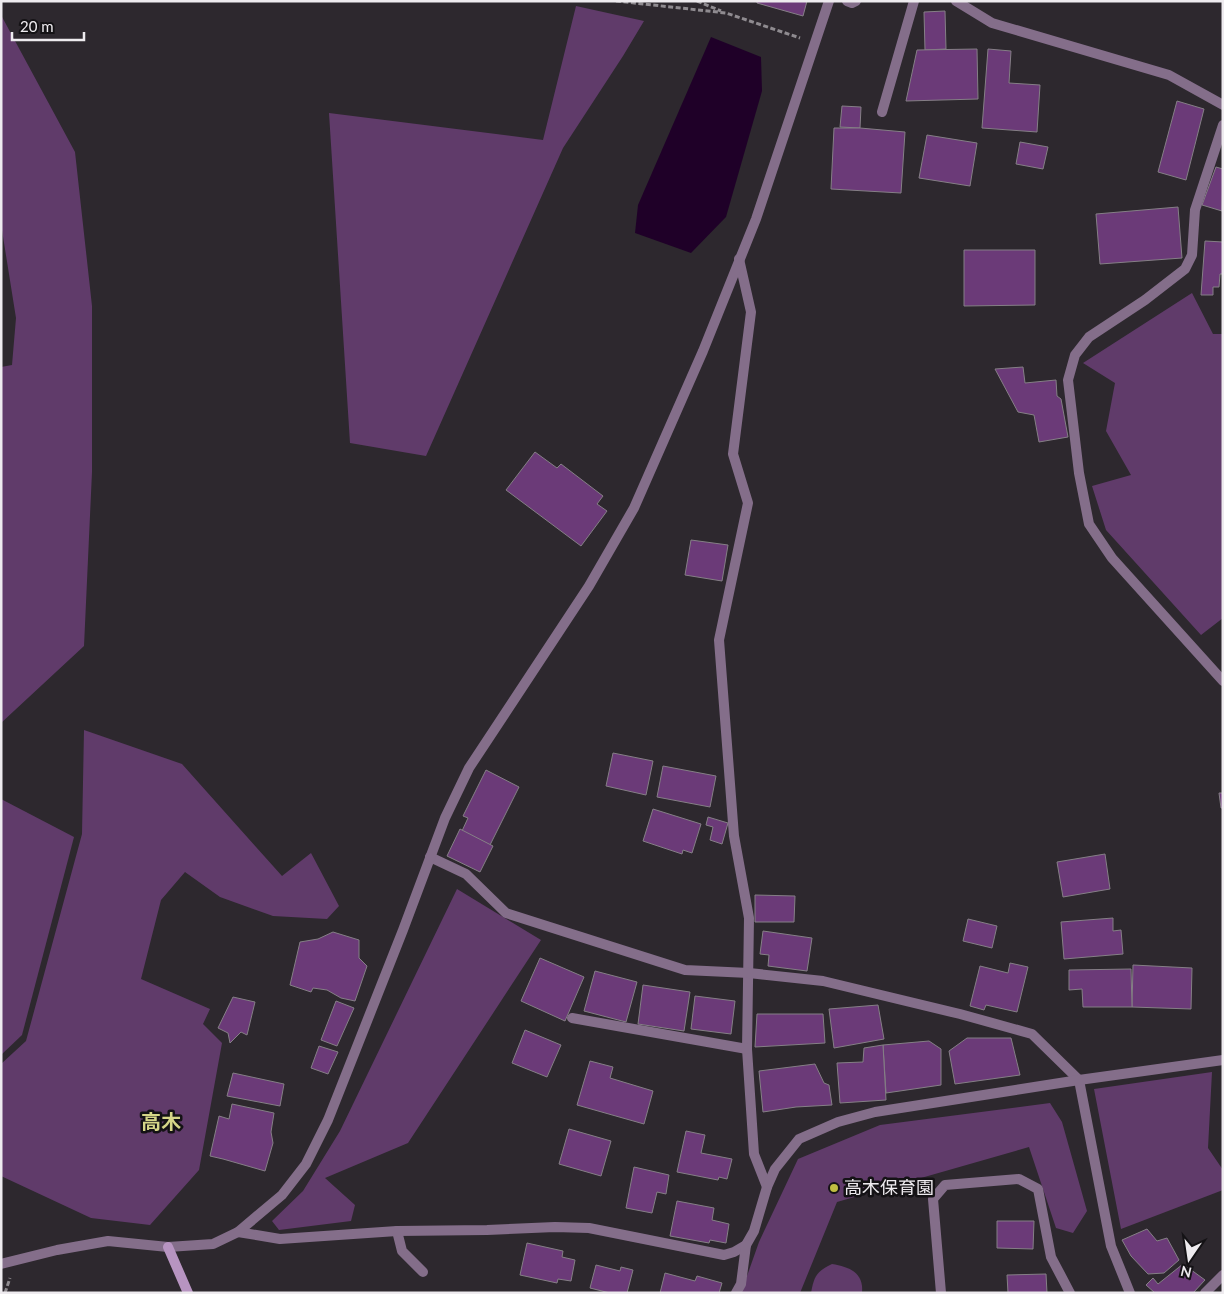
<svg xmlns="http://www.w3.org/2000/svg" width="1224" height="1294" viewBox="0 0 1224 1294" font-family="Lato,'Noto Sans JP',sans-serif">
  <rect width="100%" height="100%" fill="#2d282e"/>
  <!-- green -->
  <g fill="#603b6a">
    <path d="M576,6L644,21L623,56L563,148L426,456L350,443L329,113L543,140Z"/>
    <path d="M1,15L75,152L92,306V472L84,646L1,723V367L12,365L16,318L1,224Z"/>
    <path d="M1192,293L1213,334H1223V618L1201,635L1106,530L1092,486L1131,475L1106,431L1115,383L1083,363Z"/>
    <path d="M84,730L182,764L282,876L311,853L339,906L327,919L273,916L220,897L185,872L161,900L141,979L210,1009L203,1024L222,1043L199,1170L150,1225L91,1218L1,1176V1064L26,1041L82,834Z"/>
    <path d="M1,799L74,837L22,1035L1,1055Z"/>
    <path d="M457,889L541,940L408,1143L325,1178L355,1205L351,1221L279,1230L272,1221L303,1191L340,1131Z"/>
    <path d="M1212,1072L1208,1148L1223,1170V1190L1121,1229L1094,1089Z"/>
    <path d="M1050,1103L1062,1122L1087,1211L1073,1233L1056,1228L1029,1147L837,1202L800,1293H741L759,1242L798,1159L880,1125Z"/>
    <path d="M832,1264C849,1267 864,1272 862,1293H811C814,1276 817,1271 832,1264Z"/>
  </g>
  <!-- water -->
  <path fill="#1f0028" d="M711,37L761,57L762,91L726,217L691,253L635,233L638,205Z"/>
  <!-- building -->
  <g fill="#6b3a78" stroke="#857f86">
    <path d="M757,1H807L803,16L757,3Z"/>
    <path d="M945,11L946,49L925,50L924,12Z"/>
    <path d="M977,49L978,99L906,101L917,50Z"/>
    <path d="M988,49L1011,51L1009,83L1040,85L1037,132L982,128Z"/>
    <path d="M1177,101L1204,109L1186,180L1158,172Z"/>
    <path d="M842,106L861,107L860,128L840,127Z"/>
    <path d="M834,128H860L905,132L901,193L831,189Z"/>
    <path d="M927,135L977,143L970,186L919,178Z"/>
    <path d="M1020,142L1048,147L1043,169L1016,164Z"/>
    <path d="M1216,167L1223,169L1222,211L1202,205Z"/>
    <path d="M1178,207L1182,258L1100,264L1096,214Z"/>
    <path d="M1205,241L1223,242V274H1220L1219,287H1213V295H1201Z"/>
    <path d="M964,250H1035V305L964,306Z"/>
    <path d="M1023,367L1025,383L1056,380L1057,396L1061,399L1068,437L1039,442L1034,415L1018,412L995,369Z"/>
    <path d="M535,452L557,468L561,464L603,496L597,504L607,511L581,546L506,490Z"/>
    <path d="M691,540L728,545L722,581L685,575Z"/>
    <path d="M613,753L653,761L646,795L606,786Z"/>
    <path d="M663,766L716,776L710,807L657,797Z"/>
    <path d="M486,770L519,787L490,845L462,831L468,818L463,816Z"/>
    <path d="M1219,793H1223V808H1221Z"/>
    <path d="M653,809L701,824L692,853L683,850L682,854L643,841Z"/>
    <path d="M708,817L728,823L722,844L710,840L713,827L706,825Z"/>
    <path d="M460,829L493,846L480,872L447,856Z"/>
    <path d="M1105,854L1110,889L1063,897L1057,862Z"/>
    <path d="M755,895L795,896L794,922H755Z"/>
    <path d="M1113,918V931L1121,930L1123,954L1064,959L1061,922Z"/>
    <path d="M968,919L997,926L992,948L963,941Z"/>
    <path d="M763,931L812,938L807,971L768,966L769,955L760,954Z"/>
    <path d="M333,932L359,940V958L367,966L355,1001L341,998L327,990L313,988L311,992L290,985L300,942L318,939Z"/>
    <path d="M540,958L584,977L565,1021L521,1001Z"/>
    <path d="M1010,963L1028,967L1017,1012L986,1005L984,1010L970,1006L980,966L1008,973Z"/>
    <path d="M1133,965L1192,968L1191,1009L1132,1007Z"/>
    <path d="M1131,969L1132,1007H1083L1082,989L1069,990V970Z"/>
    <path d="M595,971L637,982L626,1022L584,1011Z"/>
    <path d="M643,985L690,992L684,1031L638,1024Z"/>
    <path d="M695,996L735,1001L731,1034L691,1029Z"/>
    <path d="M233,997L255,1002L247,1035L241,1032L230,1043L228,1033L218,1028Z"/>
    <path d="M336,1001L354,1008L337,1046L321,1040Z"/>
    <path d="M878,1005L884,1039L834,1048L829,1009Z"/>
    <path d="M757,1014H823L825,1043L755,1047Z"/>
    <path d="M525,1030L561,1045L547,1077L512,1063Z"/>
    <path d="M967,1038H1011L1020,1075L955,1084L949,1051Z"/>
    <path d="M929,1041L941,1049V1085L886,1093L883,1045Z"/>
    <path d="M883,1045L886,1100L840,1103L837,1063L863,1062L864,1048Z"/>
    <path d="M319,1046L338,1052L328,1074L311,1068Z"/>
    <path d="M590,1061L613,1067L610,1078L653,1091L644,1124L577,1105Z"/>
    <path d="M815,1064L824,1083L829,1085L832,1105L796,1107L763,1112L759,1071Z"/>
    <path d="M233,1073L284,1084L280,1106L227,1096Z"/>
    <path d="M232,1104L274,1113L271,1132L273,1143L265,1171L223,1159L210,1156L219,1116L229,1119Z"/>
    <path d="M569,1129L611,1141L601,1176L559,1164Z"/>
    <path d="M686,1131L705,1135L701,1153L732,1159L727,1179L719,1177L718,1180L677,1172Z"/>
    <path d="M634,1167L669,1175L666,1194L657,1192L652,1213L626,1208Z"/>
    <path d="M677,1201L714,1208L712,1220L729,1224L726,1243L710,1240L709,1243L670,1236Z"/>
    <path d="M997,1221H1034L1033,1249L997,1248Z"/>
    <path d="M1147,1229L1157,1241L1167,1238L1179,1260L1164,1273L1148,1274L1131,1256L1122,1240Z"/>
    <path d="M527,1243L563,1251L562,1257L575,1260L571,1281L558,1279L557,1283L520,1275Z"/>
    <path d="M1183,1264L1205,1280L1193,1293H1155L1146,1285L1153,1278L1158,1284Z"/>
    <path d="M596,1265L620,1271L621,1267L633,1270L627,1293H610L590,1288Z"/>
    <path d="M665,1273L695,1281L697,1276L722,1283L719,1293H660Z"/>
    <path d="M1046,1274L1047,1293H1008L1007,1275Z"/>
  </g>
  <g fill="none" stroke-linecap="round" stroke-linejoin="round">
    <!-- path -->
    <g stroke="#8f8b90" stroke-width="3" stroke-dasharray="5 2.5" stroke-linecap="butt">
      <path d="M616,1L726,13L800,38"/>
      <path d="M697,1L721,11"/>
      <path d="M5,1293L10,1278"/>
    </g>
    <!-- lane -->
    <path stroke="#846e8a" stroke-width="10" d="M1205,1293L1223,1275"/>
    <!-- street -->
    <g stroke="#846e8a" stroke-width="10">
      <path d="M847,1L852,3L856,1"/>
      <path d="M956,1L992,23L1169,75L1223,105"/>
      <path d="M882,112L914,1"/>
      <path d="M1223,125L1195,210L1192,255L1185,269L1145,300L1089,337L1075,355L1068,380L1079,473L1089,524L1112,558L1223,681"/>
      <path d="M739,259L751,312L733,454L748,503L719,640L734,836L749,918L747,1049L754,1154L767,1187"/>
      <path d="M430,857L466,874L506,913L685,970L749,973L823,981L960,1014L1032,1034L1079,1080L1111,1246L1130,1293"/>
      <path d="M572,1018L747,1049"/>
      <path d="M397,1231L402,1251L423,1272"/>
      <path d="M238,1232L280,1239L397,1231L487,1230L555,1227L589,1228L724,1255L734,1252L746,1245L754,1231L767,1187L775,1169L799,1139L838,1122L875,1112L1079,1080L1223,1060"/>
      <path d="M1,1264L57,1250L108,1241L168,1247L213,1244L238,1232L282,1195L306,1164L328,1120L403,930L445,818L469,768L589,586L634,508L703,351L756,219L829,1"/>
      <path d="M736,1293L741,1284L746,1245"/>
      <path d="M941,1293L933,1199L945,1185L1019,1179L1038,1189L1051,1257L1070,1293"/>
    </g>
    <!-- secondary -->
    <path stroke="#b794c1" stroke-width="10" d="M168,1247L188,1293"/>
  </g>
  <!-- markers -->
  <circle fill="#c0be41" stroke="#141215" stroke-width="2" cx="834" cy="1188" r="5"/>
  <g text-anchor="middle" stroke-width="5" stroke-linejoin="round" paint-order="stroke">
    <!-- poi labels -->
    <g font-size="18" fill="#eeebef" stroke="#141215" text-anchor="start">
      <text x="844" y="1194">高木保育園</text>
    </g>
    <!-- quarter labels -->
    <g font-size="20" font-weight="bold" fill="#d6d688" stroke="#141215">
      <text x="161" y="1129">高木</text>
    </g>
  </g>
  <!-- border -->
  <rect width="1224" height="1294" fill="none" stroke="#eeebef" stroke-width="5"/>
  <!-- north arrow -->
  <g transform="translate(1189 1259) rotate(193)" stroke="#141215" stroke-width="4" paint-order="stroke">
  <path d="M0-4L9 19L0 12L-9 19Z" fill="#eeebef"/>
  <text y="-8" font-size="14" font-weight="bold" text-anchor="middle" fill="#eeebef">N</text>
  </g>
  <!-- scale -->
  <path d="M12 32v8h72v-8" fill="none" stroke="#eeebef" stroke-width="2.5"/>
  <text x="20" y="32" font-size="15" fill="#eeebef" stroke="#141215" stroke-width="4" paint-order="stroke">20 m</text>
</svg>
